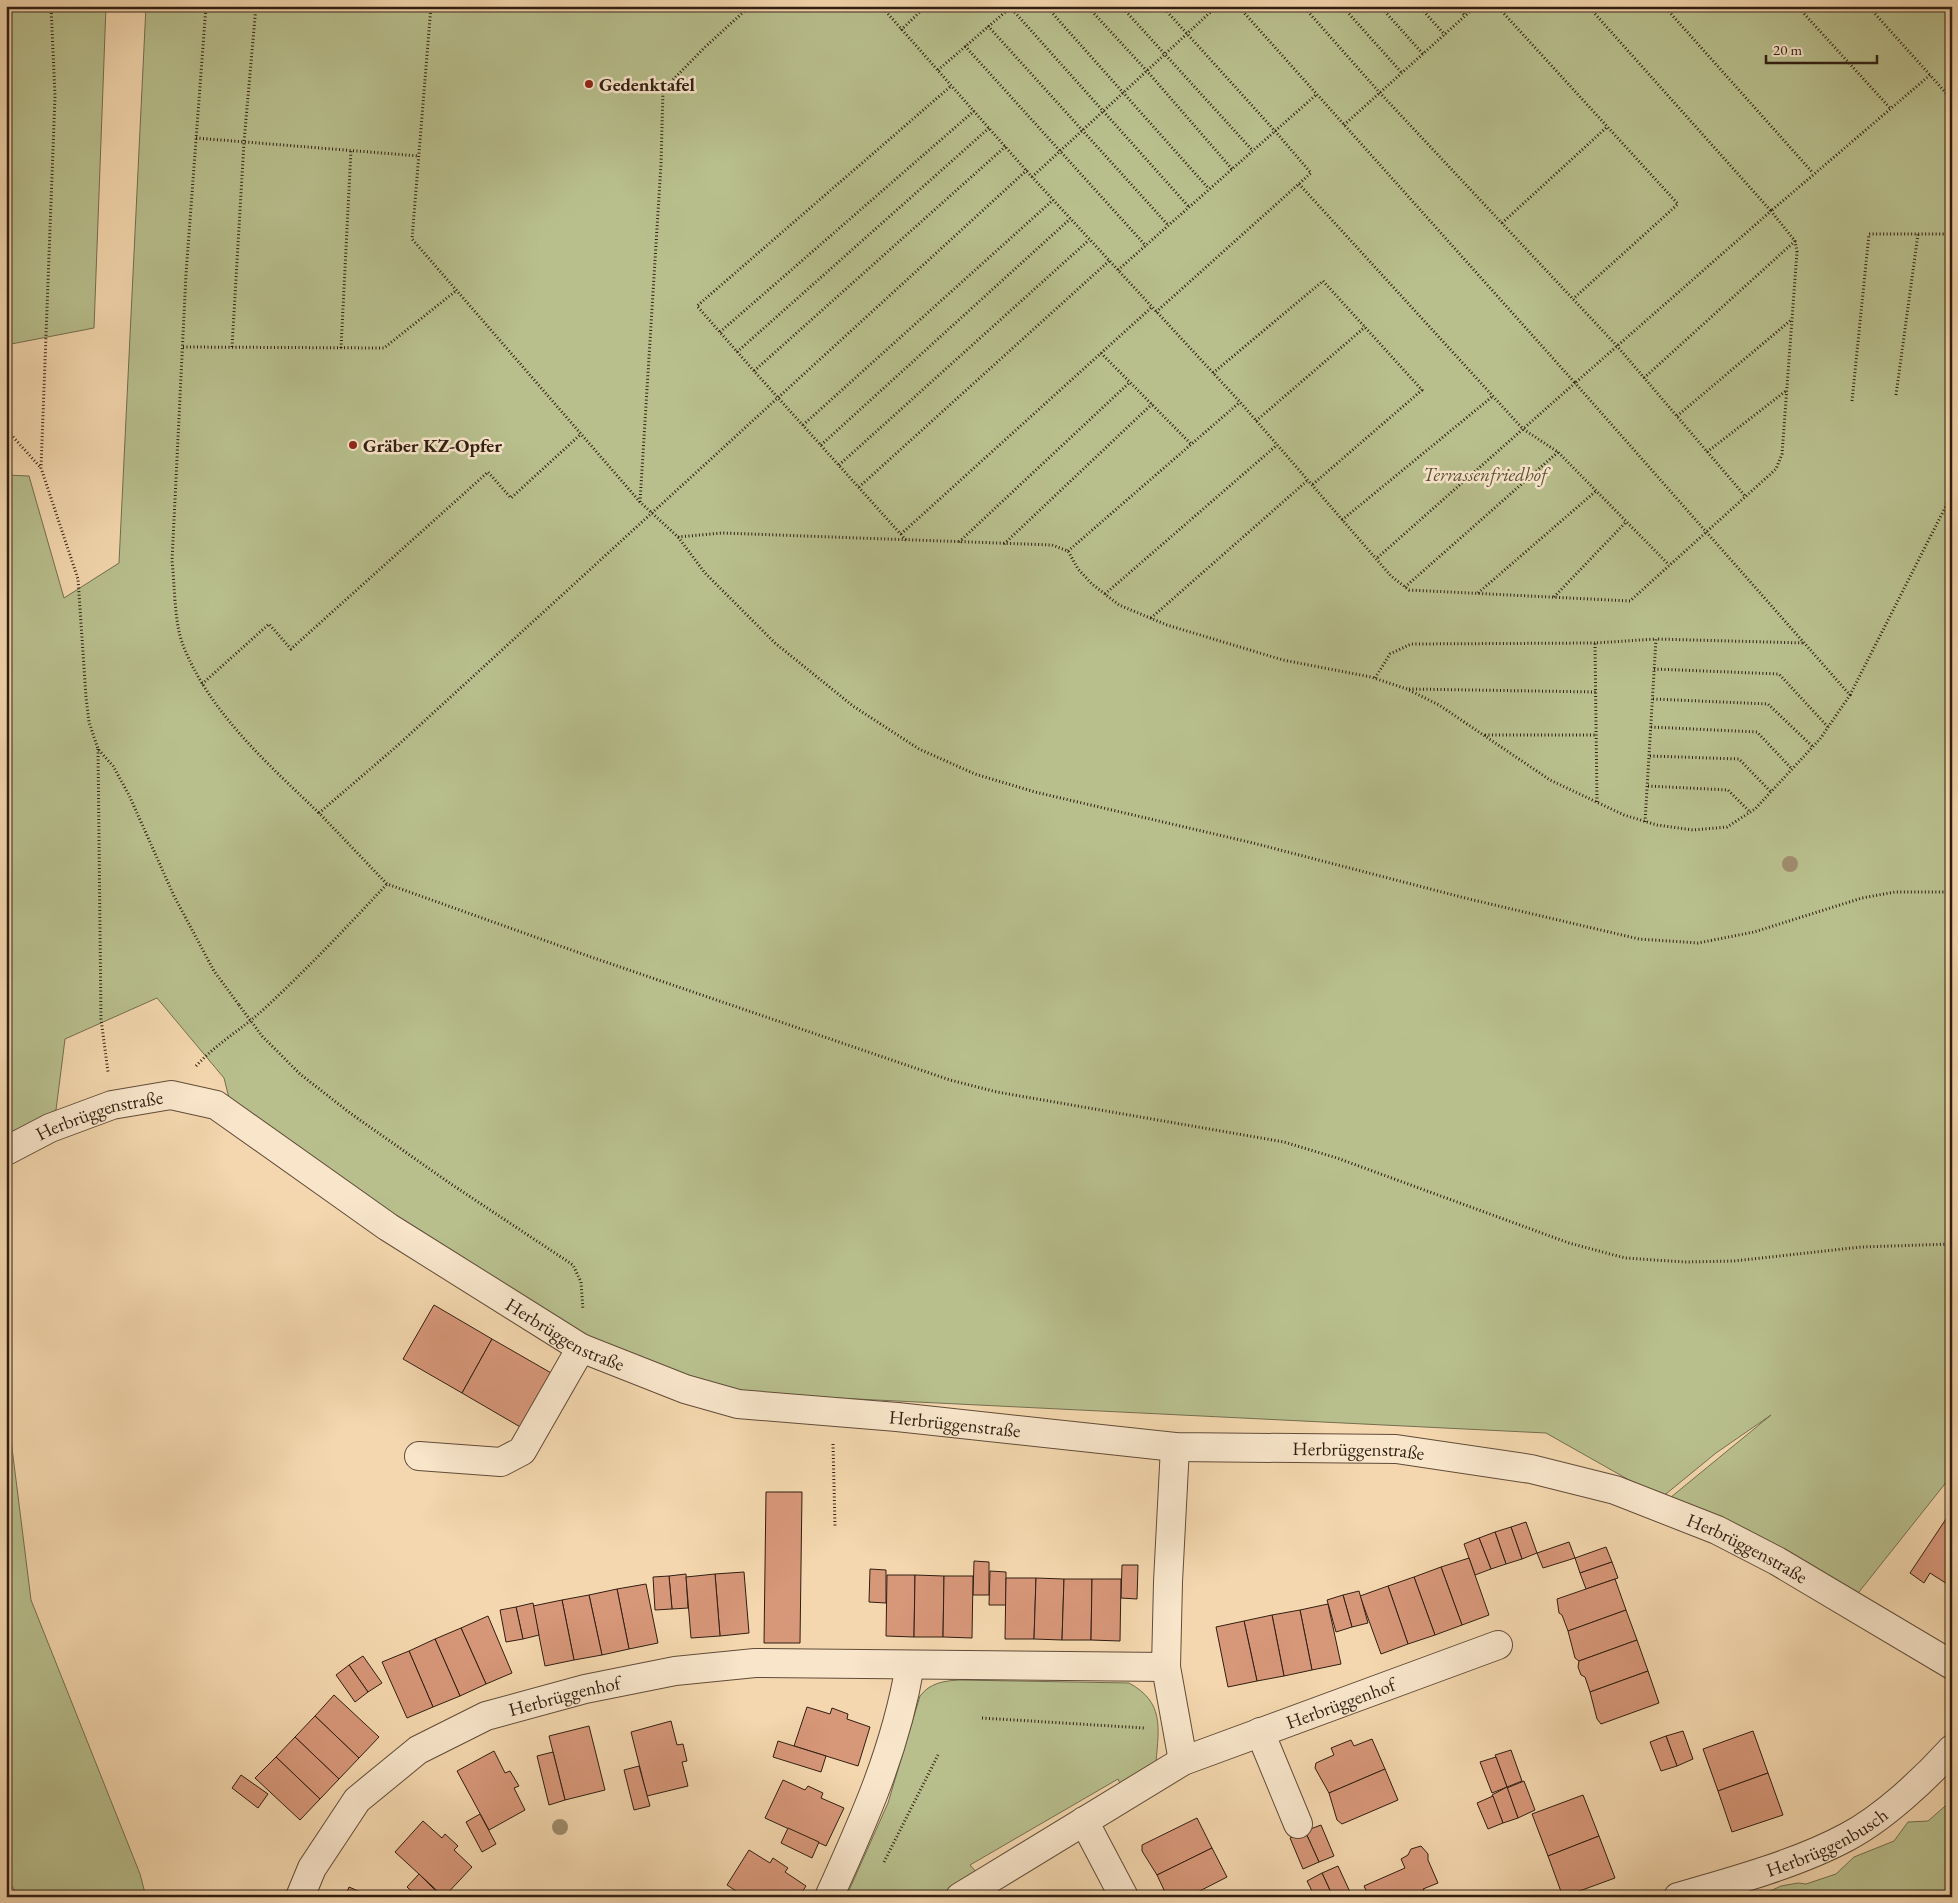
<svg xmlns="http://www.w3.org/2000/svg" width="1958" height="1903" viewBox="0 0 1958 1903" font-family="'EB Garamond',serif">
  <rect width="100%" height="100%" fill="#f4d7ae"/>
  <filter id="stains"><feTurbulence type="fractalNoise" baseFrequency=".004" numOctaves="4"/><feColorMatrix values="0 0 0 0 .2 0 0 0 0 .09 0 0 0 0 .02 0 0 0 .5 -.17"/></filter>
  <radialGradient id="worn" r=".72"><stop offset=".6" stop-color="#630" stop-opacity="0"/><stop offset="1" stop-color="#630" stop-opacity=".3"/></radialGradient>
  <!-- green -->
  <g fill="#b8bf8d" stroke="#746e50">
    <path d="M6,6H106L94,328L6,345Z"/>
    <path d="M146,6H1952V1475L1855,1597L1665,1502L1771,1415L1716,1453L1661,1498L1546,1433L694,1391L499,1290L232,1110L224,1078L157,998L65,1039L56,1110L6,1135V475L29,476L64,598L119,563Z"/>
    <path d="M6,1387L9,1424L31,1600L140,1874L146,1897H18L6,1874Z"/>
    <path d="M959,1680L1129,1683C1164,1702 1159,1727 1156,1762L1123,1790L1118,1779L970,1865L977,1873L940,1897H846L888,1803L920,1696C930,1683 943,1681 959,1680Z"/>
    <path d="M1952,1800V1897H1762L1764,1894L1781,1886L1798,1883L1806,1884L1836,1874L1854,1857L1894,1841L1908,1822L1928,1821Z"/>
  </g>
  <!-- building -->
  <g fill="#d79779" stroke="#301e12">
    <path d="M434,1305L492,1339L462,1393L403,1359Z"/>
    <path d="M492,1339L553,1374L522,1428L462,1393Z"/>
    <path d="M766,1492H802L800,1643H764Z"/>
    <path d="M1952,1510V1587L1930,1573L1924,1583L1910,1573Z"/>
    <path d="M1526,1522L1537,1553L1522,1559L1511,1527Z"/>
    <path d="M1511,1527L1522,1559L1506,1564L1495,1532Z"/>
    <path d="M1495,1532L1506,1564L1491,1569L1479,1538Z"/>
    <path d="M1479,1538L1491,1569L1475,1575L1464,1544Z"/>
    <path d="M1569,1542L1575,1558L1543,1568L1537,1553Z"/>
    <path d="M1606,1547L1612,1562L1580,1573L1575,1558Z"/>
    <path d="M1469,1558L1489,1615L1462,1625L1441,1567Z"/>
    <path d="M974,1561L989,1562V1595H973Z"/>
    <path d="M1612,1562L1618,1578L1586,1589L1580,1573Z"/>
    <path d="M1122,1565H1138L1137,1599L1121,1598Z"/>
    <path d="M1441,1567L1462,1625L1435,1635L1414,1577Z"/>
    <path d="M870,1569L886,1570V1603L869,1602Z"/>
    <path d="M990,1571L1006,1572V1605H989Z"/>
    <path d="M744,1572L749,1633L720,1636L715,1574Z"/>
    <path d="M686,1574L688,1608L672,1609L669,1576Z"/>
    <path d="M715,1574L720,1636L691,1638L686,1577Z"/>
    <path d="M887,1575H915L914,1637L886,1636Z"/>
    <path d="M915,1575L944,1576L943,1637H914Z"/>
    <path d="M669,1576L672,1609L655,1610L653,1577Z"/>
    <path d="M944,1576H973L972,1638L943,1637Z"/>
    <path d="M1414,1577L1435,1635L1408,1644L1388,1586Z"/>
    <path d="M1006,1578H1036L1034,1639H1005Z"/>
    <path d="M1036,1578L1064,1579L1062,1640L1034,1639Z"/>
    <path d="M1064,1579H1092L1091,1640H1062Z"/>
    <path d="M1092,1579H1121L1120,1641L1091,1640Z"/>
    <path d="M1615,1579L1626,1610L1568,1631L1562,1615L1559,1613L1557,1599Z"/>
    <path d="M646,1584L658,1643L629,1649L617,1589Z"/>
    <path d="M1388,1586L1408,1644L1381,1654L1360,1596Z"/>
    <path d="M617,1589L629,1649L602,1655L589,1595Z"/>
    <path d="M1359,1591L1368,1623L1352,1627L1343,1595Z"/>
    <path d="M589,1595L602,1655L574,1660L562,1600Z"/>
    <path d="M1343,1595L1352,1627L1336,1632L1327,1600Z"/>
    <path d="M562,1600L574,1660L545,1666L533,1606Z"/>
    <path d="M533,1603L539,1635L523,1639L516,1607Z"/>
    <path d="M1328,1604L1341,1664L1312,1670L1300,1610Z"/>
    <path d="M516,1607L523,1639L506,1642L500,1610Z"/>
    <path d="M1300,1610L1312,1670L1284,1676L1272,1615Z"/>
    <path d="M1626,1610L1637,1640L1579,1661L1575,1658L1568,1631Z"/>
    <path d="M1272,1615L1284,1676L1257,1681L1244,1621Z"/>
    <path d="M488,1616L512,1673L486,1684L461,1628Z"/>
    <path d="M1244,1621L1257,1681L1228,1687L1216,1627Z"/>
    <path d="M461,1628L486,1684L460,1696L435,1639Z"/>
    <path d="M435,1639L460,1696L433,1707L409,1651Z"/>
    <path d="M1637,1640L1648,1671L1590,1692L1585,1677L1581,1675L1578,1667L1579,1661Z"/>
    <path d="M409,1651L433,1707L407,1718L382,1662Z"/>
    <path d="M363,1656L382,1683L368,1692L349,1665Z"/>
    <path d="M349,1665L368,1692L355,1702L336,1675Z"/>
    <path d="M1648,1671L1659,1703L1601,1724L1597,1719L1590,1692Z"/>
    <path d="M334,1695L379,1737L359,1758L315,1716Z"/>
    <path d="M807,1707L830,1714L832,1708L848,1714L847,1719L870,1727L858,1766L794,1746Z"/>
    <path d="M315,1716L359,1758L339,1779L295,1737Z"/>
    <path d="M671,1721L677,1745L683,1744L687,1761L682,1762L688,1786L647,1796L631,1732Z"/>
    <path d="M589,1726L605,1790L565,1800L549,1736Z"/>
    <path d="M1683,1731L1693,1759L1677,1766L1666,1736Z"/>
    <path d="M1753,1731L1768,1773L1718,1791L1703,1749Z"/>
    <path d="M1666,1736L1677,1766L1661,1771L1650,1742Z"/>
    <path d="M295,1737L339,1779L320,1799L276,1757Z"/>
    <path d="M1372,1739L1385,1769L1329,1793L1315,1768L1316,1763L1334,1755L1331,1748L1351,1740L1354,1746Z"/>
    <path d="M778,1741L826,1756L821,1772L773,1757Z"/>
    <path d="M1511,1750L1522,1781L1507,1787L1495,1755Z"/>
    <path d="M494,1751L505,1773L510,1771L519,1786L514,1788L525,1810L489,1830L457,1771Z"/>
    <path d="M553,1752L565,1800L549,1805L537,1756Z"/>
    <path d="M276,1757L320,1799L300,1820L255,1778Z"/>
    <path d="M1496,1757L1507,1787L1492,1793L1480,1762Z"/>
    <path d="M639,1766L650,1806L634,1810L624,1770Z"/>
    <path d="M1385,1769L1398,1800L1342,1824L1337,1820L1329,1793Z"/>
    <path d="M1768,1773L1783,1815L1732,1832L1718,1791Z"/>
    <path d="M241,1775L268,1794L258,1808L232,1788Z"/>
    <path d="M783,1780L805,1790L808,1786L823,1793L821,1798L844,1808L826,1846L765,1818Z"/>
    <path d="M1524,1781L1535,1810L1518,1818L1507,1788Z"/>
    <path d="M1507,1787L1518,1818L1503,1823L1492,1795Z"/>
    <path d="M1583,1795L1599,1836L1548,1856L1532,1814Z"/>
    <path d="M1493,1796L1503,1823L1488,1829L1477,1803Z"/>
    <path d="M480,1814L496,1844L482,1852L466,1822Z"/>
    <path d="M1197,1818L1212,1848L1157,1875L1142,1851V1845Z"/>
    <path d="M423,1821L442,1838L445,1834L458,1846L454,1850L472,1867L444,1897L395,1852Z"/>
    <path d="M1321,1825L1334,1856L1319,1862L1305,1831Z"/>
    <path d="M788,1828L819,1842L812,1858L781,1843Z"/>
    <path d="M1305,1831L1319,1862L1303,1869L1290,1838Z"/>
    <path d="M1599,1836L1615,1878L1563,1897L1548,1856Z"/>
    <path d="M1421,1846L1428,1854V1860L1438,1883L1423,1889L1426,1897H1369L1364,1886L1405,1868L1401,1859L1408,1855L1411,1849Z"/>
    <path d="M1212,1848L1227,1877L1188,1897H1165L1164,1890L1157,1875Z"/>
    <path d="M749,1850L770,1863L773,1858L788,1868L785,1872L806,1886L799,1897H745L727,1885Z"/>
    <path d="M1338,1866L1350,1892L1341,1897H1333L1322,1873Z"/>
    <path d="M1322,1873L1333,1897H1315L1307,1881Z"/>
    <path d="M419,1874L442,1897H418L407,1887Z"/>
    <path d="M349,1887L372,1897H345Z"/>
  </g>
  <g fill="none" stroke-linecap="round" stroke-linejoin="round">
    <defs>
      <g id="minor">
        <path id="s1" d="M6,1151L50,1128L112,1105L171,1095L216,1105L388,1227L581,1348L685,1389L738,1404L897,1417L1175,1447L1396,1449L1531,1469L1615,1490L1717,1530L1777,1561L1952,1665"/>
        <path d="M419,1456L501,1462L522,1451L581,1348"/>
        <path d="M1166,1667L1183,1761"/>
        <path d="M1260,1732L1298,1824"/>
        <path d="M1084,1821L1124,1897"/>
        <path id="s2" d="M300,1897L312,1868L357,1800L418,1750L486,1716L585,1689L675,1671L755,1663L1166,1667L1168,1582L1175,1447"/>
        <path d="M829,1897C864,1820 896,1749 910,1665"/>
        <path id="s3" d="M960,1897L1183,1761L1498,1645"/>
        <path id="s4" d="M1678,1897C1731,1882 1799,1863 1847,1837C1883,1818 1924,1780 1952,1749"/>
      </g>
    </defs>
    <!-- minor casing -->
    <use href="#minor" stroke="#614c39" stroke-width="30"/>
    <!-- path -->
    <g stroke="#301e12" stroke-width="3" stroke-dasharray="1 2.5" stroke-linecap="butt">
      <path d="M51,6L55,96L41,468L78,579L86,697L89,722L98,749L113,766L129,795L174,896L214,971L239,1005"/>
      <path d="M206,6L186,274L172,561C175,586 174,622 183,645C209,712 268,764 319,813"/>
      <path d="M431,6L412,239L640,502L678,537L705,573L775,643L853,706L919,749L975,774L1035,792L1253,843L1469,899L1639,939L1698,943L1754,932L1862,898L1895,892H1952"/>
      <path d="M881,6L1032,177L1240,402L1391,576L1409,590L1630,601L1776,469L1782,454L1797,252L1795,241L1771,211L1575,383L1238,6"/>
      <path d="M1046,6L1209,189"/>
      <path d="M1087,6L1147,71L1232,169"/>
      <path d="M1121,6L1253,151"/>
      <path d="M1303,6L1380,93L1617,346L1745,496"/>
      <path d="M1342,6L1402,73"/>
      <path d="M1380,6L1423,54"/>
      <path d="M1419,6L1445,35"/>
      <path d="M1456,6L1465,16"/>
      <path d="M1497,6L1678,204L1573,299"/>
      <path d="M1588,6L1771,211L1930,75L1952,100"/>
      <path d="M1664,6L1813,173"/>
      <path d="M1797,6L1890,108"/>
      <path d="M1868,6L1930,75"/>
      <path d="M1010,7L1189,207"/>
      <path d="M988,26L1168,225"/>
      <path d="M901,30L926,6"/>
      <path d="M965,46L1146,246"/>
      <path d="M938,70L1011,7"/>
      <path d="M1344,125L1476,6"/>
      <path d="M196,138L419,156"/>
      <path d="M1027,170L397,746L319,813L387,884L591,957L950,1080L997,1092L1284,1142L1337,1158L1569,1243L1625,1258L1685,1262L1734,1261L1861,1247L1952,1244"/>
      <path d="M1032,177L1217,6"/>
      <path d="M1299,184L1523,429L1558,452L1669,565"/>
      <path d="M1502,223L1607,127"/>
      <path d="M1118,270L1317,94"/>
      <path d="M1156,312L1311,173L1275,131L1162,6"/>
      <path d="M720,332L974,111"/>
      <path d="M183,347L384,348L457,290"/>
      <path d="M232,347L244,142L256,6"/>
      <path d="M341,348L351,150"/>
      <path d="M737,352L989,128"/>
      <path d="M1101,353L1191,444"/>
      <path d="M754,371L697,306L951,86"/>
      <path d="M1213,373L1323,281L1422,390L1312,485"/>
      <path d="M1644,378L1795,241"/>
      <path d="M1950,385L1952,369"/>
      <path d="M1896,395L1918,234"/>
      <path d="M1852,401L1869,234H1952"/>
      <path d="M1677,416L1791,320"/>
      <path d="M1256,421L1365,327"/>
      <path d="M803,425L1053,200"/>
      <path d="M6,429L41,468"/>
      <path d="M821,445L1070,219"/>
      <path d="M1707,452L1787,390"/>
      <path d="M839,465L1089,240"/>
      <path d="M859,487L1109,261"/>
      <path d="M640,502L661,164L663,90L704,48L750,6"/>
      <path d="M1342,520L1493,396"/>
      <path d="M901,534L1152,307"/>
      <path d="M678,537L722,533L1052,545L1068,551L1078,569L1092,584L1119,605L1167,625L1283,660L1371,677L1407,689L1439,705L1550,780L1624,815L1657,825L1693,830L1727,827L1755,809L1820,739L1850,695L1575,383L1376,559"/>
      <path d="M906,540L754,371L1006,146"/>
      <path d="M959,542L1130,382"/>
      <path d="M1004,544L1152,404"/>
      <path d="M1068,551L1240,402"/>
      <path d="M1405,587L1558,452"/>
      <path d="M1478,593L1596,491"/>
      <path d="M1105,594L1277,445"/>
      <path d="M1554,597L1626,522"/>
      <path d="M1151,618L1308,480"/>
      <path d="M1654,669L1779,674L1828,727"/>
      <path d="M1375,678L1390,654L1411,644L1595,643"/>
      <path d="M202,684L269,624L291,649L488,472L511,498L581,434"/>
      <path d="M1409,689L1596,692"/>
      <path d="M1850,695L1952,494"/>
      <path d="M1653,699L1768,704L1813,747"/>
      <path d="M1651,727L1757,732L1792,769"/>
      <path d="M1485,735H1597"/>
      <path d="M98,749L101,1019L108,1072"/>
      <path d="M1650,756L1739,759L1771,792"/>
      <path d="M1648,786L1728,790L1750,812"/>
      <path d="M1597,802L1595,643L1656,639"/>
      <path d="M1645,822L1656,639L1804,643"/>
      <path d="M262,1036L300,1074L350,1113L448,1182L573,1265L581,1282L583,1310"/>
      <path d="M196,1066C216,1044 242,1029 264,1009C307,969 347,927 387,884"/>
      <path d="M833,1444L835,1526"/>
      <path d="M982,1718L1144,1728"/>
      <path d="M884,1862L938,1755"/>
    </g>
    <!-- minor -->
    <use href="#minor" stroke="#f8e5ca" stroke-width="28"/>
    <!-- path-bridge -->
    <path stroke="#301e12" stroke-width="3" stroke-dasharray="1 2.5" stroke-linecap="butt" d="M239,1005L262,1036"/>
  </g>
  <!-- trees -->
  <g fill="#9f8c6d">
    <circle cx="1790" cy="864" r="8"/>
    <circle cx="560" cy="1827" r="8"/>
  </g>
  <!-- markers -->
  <g fill="#8f2418" stroke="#f8e5ca" stroke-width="2">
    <circle cx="589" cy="84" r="5"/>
    <circle cx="353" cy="445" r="5"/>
  </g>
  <g text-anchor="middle" stroke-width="5" stroke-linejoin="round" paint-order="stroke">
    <!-- poi labels -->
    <g font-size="19" font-weight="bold" fill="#301e12" stroke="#f8e5ca" text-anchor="start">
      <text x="599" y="91">Gedenktafel</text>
      <text x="363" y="452">Gräber KZ-Opfer</text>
    </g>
    <!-- park labels -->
    <g font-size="19" font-style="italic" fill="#594e37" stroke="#f8e5ca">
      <text x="1485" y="481">Terrassenfriedhof</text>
    </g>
    <!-- street labels -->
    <g font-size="19" fill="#301e12" stroke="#f8e5ca">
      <text dy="7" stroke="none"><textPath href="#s1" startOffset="101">Herbrüggenstraße</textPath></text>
      <text dy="7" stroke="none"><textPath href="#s1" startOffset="640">Herbrüggenstraße</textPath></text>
      <text dy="7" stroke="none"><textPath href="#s1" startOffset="1045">Herbrüggenstraße</textPath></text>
      <text dy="7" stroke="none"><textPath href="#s1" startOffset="1450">Herbrüggenstraße</textPath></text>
      <text dy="7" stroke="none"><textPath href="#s1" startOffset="1855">Herbrüggenstraße</textPath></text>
      <text dy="7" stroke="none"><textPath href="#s2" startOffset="349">Herbrüggenhof</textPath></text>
      <text dy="7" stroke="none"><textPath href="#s3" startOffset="429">Herbrüggenhof</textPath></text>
      <text dy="7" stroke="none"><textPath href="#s4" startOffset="159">Herbrüggenbusch</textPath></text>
    </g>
  </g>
  <!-- margin -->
  <rect width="1958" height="1903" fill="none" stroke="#f4d7ae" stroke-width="25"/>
  <rect x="8" y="8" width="1943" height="1888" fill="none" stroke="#301e12" stroke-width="2.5"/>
  <rect x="12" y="12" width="1933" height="1878" fill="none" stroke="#301e12"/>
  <!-- scale -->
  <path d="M1766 55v8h111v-8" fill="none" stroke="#301e12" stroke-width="2.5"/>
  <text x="1773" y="55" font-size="15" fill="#301e12" stroke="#f8e5ca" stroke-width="4" paint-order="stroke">20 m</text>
  <rect width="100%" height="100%" filter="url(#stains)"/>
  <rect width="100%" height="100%" fill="url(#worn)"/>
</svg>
